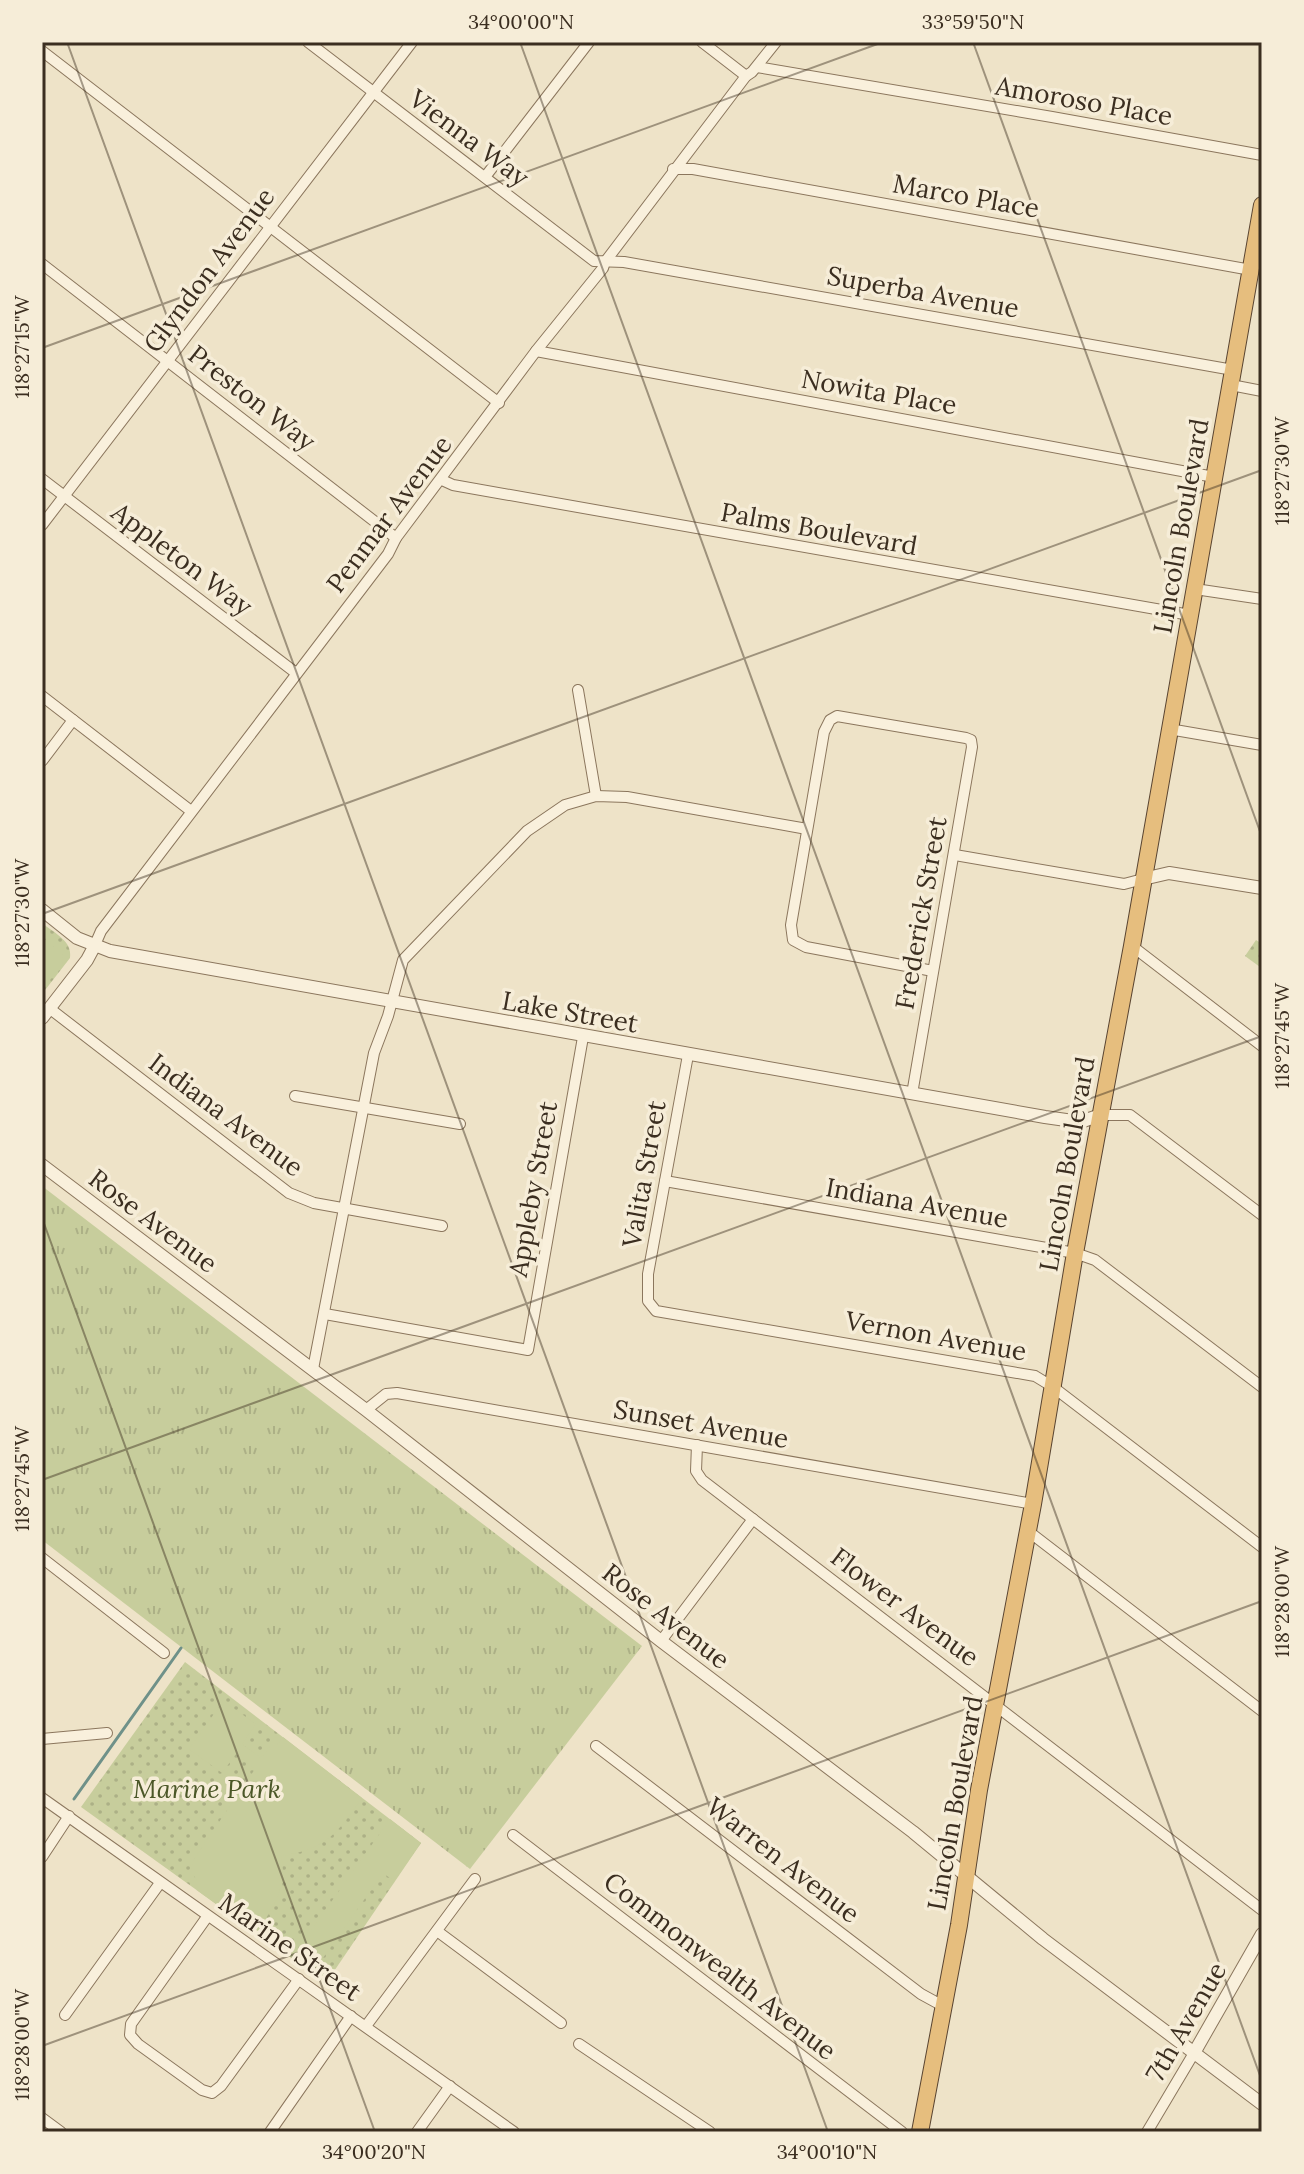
<svg xmlns="http://www.w3.org/2000/svg" width="1304" height="2174" viewBox="0 0 1304 2174" font-family="Lora,serif">
  <defs>
    <pattern id="grass-tufts" width="24" height="20" patternUnits="userSpaceOnUse" patternTransform="scale(2)"><rect width="24" height="20" fill="#c7cd9c"/><path d="M3 7l-1-3M5 7V3M7 7l1-3M15 17l-1-3M17 17v-4M19 17l1-3" fill="none" stroke="#acb086"/></pattern>
    <pattern id="park-dots" width="8" height="8" patternUnits="userSpaceOnUse" patternTransform="scale(2)"><rect width="8" height="8" fill="#c7cd9c"/><path d="M2 2h.1M6 6h.1" fill="none" stroke="#acb086" stroke-width="1.8" stroke-linecap="round"/></pattern>
  </defs>
  <rect width="100%" height="100%" fill="#eee3c8"/>
  <!-- grass -->
  <path fill="url(#grass-tufts)" d="M42,1186L642,1646L470,1869L42,1540Z"/>
  <!-- park -->
  <g fill="url(#park-dots)">
    <path d="M42,923C54,933 73,941 70,958L42,994Z"/>
    <path d="M1256,940L1262,944L1260,967L1245,956Z"/>
    <path d="M185,1662L421,1843L326,1983L81,1807Z"/>
  </g>
  <!-- garden -->
  <g fill="#c7cd9c">
    <path d="M42,937L62,953L63,963L42,990Z"/>
    <path d="M223,1701L256,1724L242,1744L261,1758L270,1746L277,1745L283,1737L362,1798C337,1834 326,1849 281,1856C288,1886 273,1909 256,1933L198,1891L199,1884L191,1871L194,1859L255,1769L236,1754L222,1773L189,1749Z"/>
    <path d="M390,1819L421,1843L394,1881L383,1873L323,1958L302,1943Z"/>
  </g>
  <g fill="none" stroke-linecap="round" stroke-linejoin="round">
    <!-- stream -->
    <path stroke="#6f9189" stroke-width="3" d="M74,1799L181,1648"/>
    <defs>
      <g id="minor">
        <path d="M308,42L594,261L624,262L1233,370"/>
        <path d="M702,42L746,76"/>
        <path d="M42,51L499,403"/>
        <path d="M757,67L1052,117L1262,155"/>
        <path d="M673,169H693L1251,270"/>
        <path d="M485,177L589,42"/>
        <path d="M42,264L396,538"/>
        <path d="M536,351L1214,477"/>
        <path d="M1231,385L1262,391"/>
        <path d="M42,479L296,673"/>
        <path d="M442,480L453,485L1190,615"/>
        <path d="M42,525L412,42"/>
        <path d="M1195,589L1262,599"/>
        <path d="M578,690L596,796"/>
        <path d="M42,696L191,811"/>
        <path d="M1169,729L1262,745"/>
        <path d="M42,761L73,720"/>
        <path d="M955,855L1124,884L1143,879"/>
        <path d="M1132,946L1262,1046"/>
        <path d="M94,947L101,931L388,554L396,538L536,351L603,268L605,262L746,76L752,72L776,42"/>
        <path d="M49,1008L289,1193L314,1203L442,1226"/>
        <path d="M688,1055L648,1274V1301L656,1311L1035,1376L1053,1387L1262,1547"/>
        <path d="M912,1094L972,747L971,740L966,738L837,716L830,720L824,732L791,925L793,940L806,947L933,971"/>
        <path d="M295,1096L460,1124"/>
        <path d="M1101,1115H1130L1262,1215"/>
        <path d="M665,1181L1075,1253L1095,1260L1262,1387"/>
        <path d="M325,1314L528,1350L583,1037"/>
        <path d="M313,1369L374,1053L388,1016L403,960L527,831L565,805L596,796L627,797L807,829"/>
        <path d="M366,1410L386,1394L397,1393L1033,1504"/>
        <path d="M697,1445L696,1471L702,1480L1262,1910"/>
        <path d="M1028,1531L1262,1711"/>
        <path d="M42,1558L164,1653"/>
        <path d="M661,1641L753,1519"/>
        <path d="M42,1739L107,1733"/>
        <path d="M596,1746L921,1994L943,2006"/>
        <path d="M42,1798L514,2132"/>
        <path d="M513,1835L902,2132"/>
        <path d="M42,1857L69,1816"/>
        <path d="M207,1917L131,2024L130,2035L138,2044L202,2090L212,2093L221,2086L299,1979"/>
        <path d="M437,1931L561,2023"/>
        <path d="M65,2015L160,1883"/>
        <path d="M366,2026L475,1879"/>
        <path d="M579,2044L710,2132"/>
        <path d="M42,2118L61,2132"/>
        <path d="M270,2132L351,2016"/>
        <path d="M417,2132L450,2086"/>
        <path d="M1147,2132L1194,2053"/>
      </g>
      <g id="tertiary">
        <path d="M1143,879L1169,873L1262,888"/>
        <path d="M42,910L77,938L110,951L1045,1117L1080,1122L1101,1115"/>
        <path d="M42,1018L87,960L94,947"/>
        <path d="M42,1165L366,1410L661,1641L913,1832L1043,1939L1262,2104"/>
        <path d="M1194,2053L1262,1934"/>
      </g>
      <path id="trunk" d="M920,2132L959,1925L979,1790L1033,1504L1075,1253L1132,946L1262,205"/>
    </defs>
    <!-- minor casing -->
    <use href="#minor" stroke="#8b765d" stroke-width="12"/>
    <!-- tertiary casing -->
    <use href="#tertiary" stroke="#8b765d" stroke-width="14"/>
    <!-- trunk casing -->
    <use href="#trunk" stroke="#594431" stroke-width="18"/>
    <!-- minor -->
    <use href="#minor" stroke="#f9f0dc" stroke-width="10"/>
    <!-- tertiary -->
    <use href="#tertiary" stroke="#f9f0dc" stroke-width="12"/>
    <!-- trunk -->
    <use href="#trunk" stroke="#e6be7e" stroke-width="16"/>
  </g>
  <!-- ticks -->
  <path fill="none" stroke="#3b2e20" stroke-width="2" stroke-opacity="0.45" d="M67,42L828,2132M520,42L1262,2081M973,42L1262,837M42,348L883,42M42,914L1262,470M42,1218L375,2132M42,1480L1262,1036M42,2046L1262,1601"/>
  <g text-anchor="middle" stroke-width="7" stroke-linejoin="round" paint-order="stroke">
    <!-- street labels -->
    <g font-size="26" fill="#3b2e20" stroke="#f6edd8">
      <text transform="translate(1084 101) rotate(10)" y="9">Amoroso Place</text>
      <text transform="translate(469 138) rotate(37)" y="9">Vienna Way</text>
      <text transform="translate(966 196) rotate(10)" y="9">Marco Place</text>
      <text transform="translate(209 270) rotate(-53)" y="9">Glyndon Avenue</text>
      <text transform="translate(923 292) rotate(10)" y="9">Superba Avenue</text>
      <text transform="translate(879 392) rotate(10)" y="9">Nowita Place</text>
      <text transform="translate(252 398) rotate(38)" y="9">Preston Way</text>
      <text transform="translate(389 514) rotate(-53)" y="9">Penmar Avenue</text>
      <text transform="translate(1181 526) rotate(-80)" y="9">Lincoln Boulevard</text>
      <text transform="translate(819 529) rotate(10)" y="9">Palms Boulevard</text>
      <text transform="translate(182 559) rotate(37)" y="9">Appleton Way</text>
      <text transform="translate(921 913) rotate(-80)" y="9">Frederick Street</text>
      <text transform="translate(570 1012) rotate(10)" y="9">Lake Street</text>
      <text transform="translate(226 1115) rotate(37)" y="9">Indiana Avenue</text>
      <text transform="translate(1067 1164) rotate(-80)" y="9">Lincoln Boulevard</text>
      <text transform="translate(644 1174) rotate(-80)" y="9">Valita Street</text>
      <text transform="translate(533 1189) rotate(-80)" y="9">Appleby Street</text>
      <text transform="translate(917 1203) rotate(10)" y="9">Indiana Avenue</text>
      <text transform="translate(153 1221) rotate(37)" y="9">Rose Avenue</text>
      <text transform="translate(936 1336) rotate(10)" y="9">Vernon Avenue</text>
      <text transform="translate(701 1424) rotate(10)" y="9">Sunset Avenue</text>
      <text transform="translate(905 1607) rotate(37)" y="9">Flower Avenue</text>
      <text transform="translate(666 1616) rotate(38)" y="9">Rose Avenue</text>
      <text transform="translate(955 1803) rotate(-80)" y="9">Lincoln Boulevard</text>
      <text transform="translate(783 1860) rotate(38)" y="9">Warren Avenue</text>
      <text transform="translate(290 1947) rotate(35)" y="9">Marine Street</text>
      <text transform="translate(720 1966) rotate(38)" y="9">Commonwealth Avenue</text>
      <text transform="translate(1186 2022) rotate(-60)" y="9">7th Avenue</text>
    </g>
    <!-- park labels -->
    <g font-size="26" font-style="italic" fill="#4b5727" stroke="#f6edd8">
      <text x="207" y="1798">Marine Park</text>
    </g>
  </g>
  <!-- border -->
  <rect width="1304" height="2174" fill="none" stroke="#f6edd8" stroke-width="88"/>
  <rect x="44" y="44" width="1216" height="2086" fill="none" stroke="#3b2e20" stroke-width="3"/>
  <g font-size="20" text-anchor="middle" fill="#3b2e20">
    <text x="521" y="29">34°00'00"N</text>
    <text x="973" y="29">33°59'50"N</text>
    <text transform="translate(22 347) rotate(-90)" y="7">118°27'15"W</text>
    <text transform="translate(1282 471) rotate(-90)" y="7">118°27'30"W</text>
    <text transform="translate(22 913) rotate(-90)" y="7">118°27'30"W</text>
    <text transform="translate(1282 1036) rotate(-90)" y="7">118°27'45"W</text>
    <text transform="translate(22 1479) rotate(-90)" y="7">118°27'45"W</text>
    <text transform="translate(1282 1602) rotate(-90)" y="7">118°28'00"W</text>
    <text transform="translate(22 2045) rotate(-90)" y="7">118°28'00"W</text>
    <text x="374" y="2159">34°00'20"N</text>
    <text x="827" y="2159">34°00'10"N</text>
  </g>
</svg>
